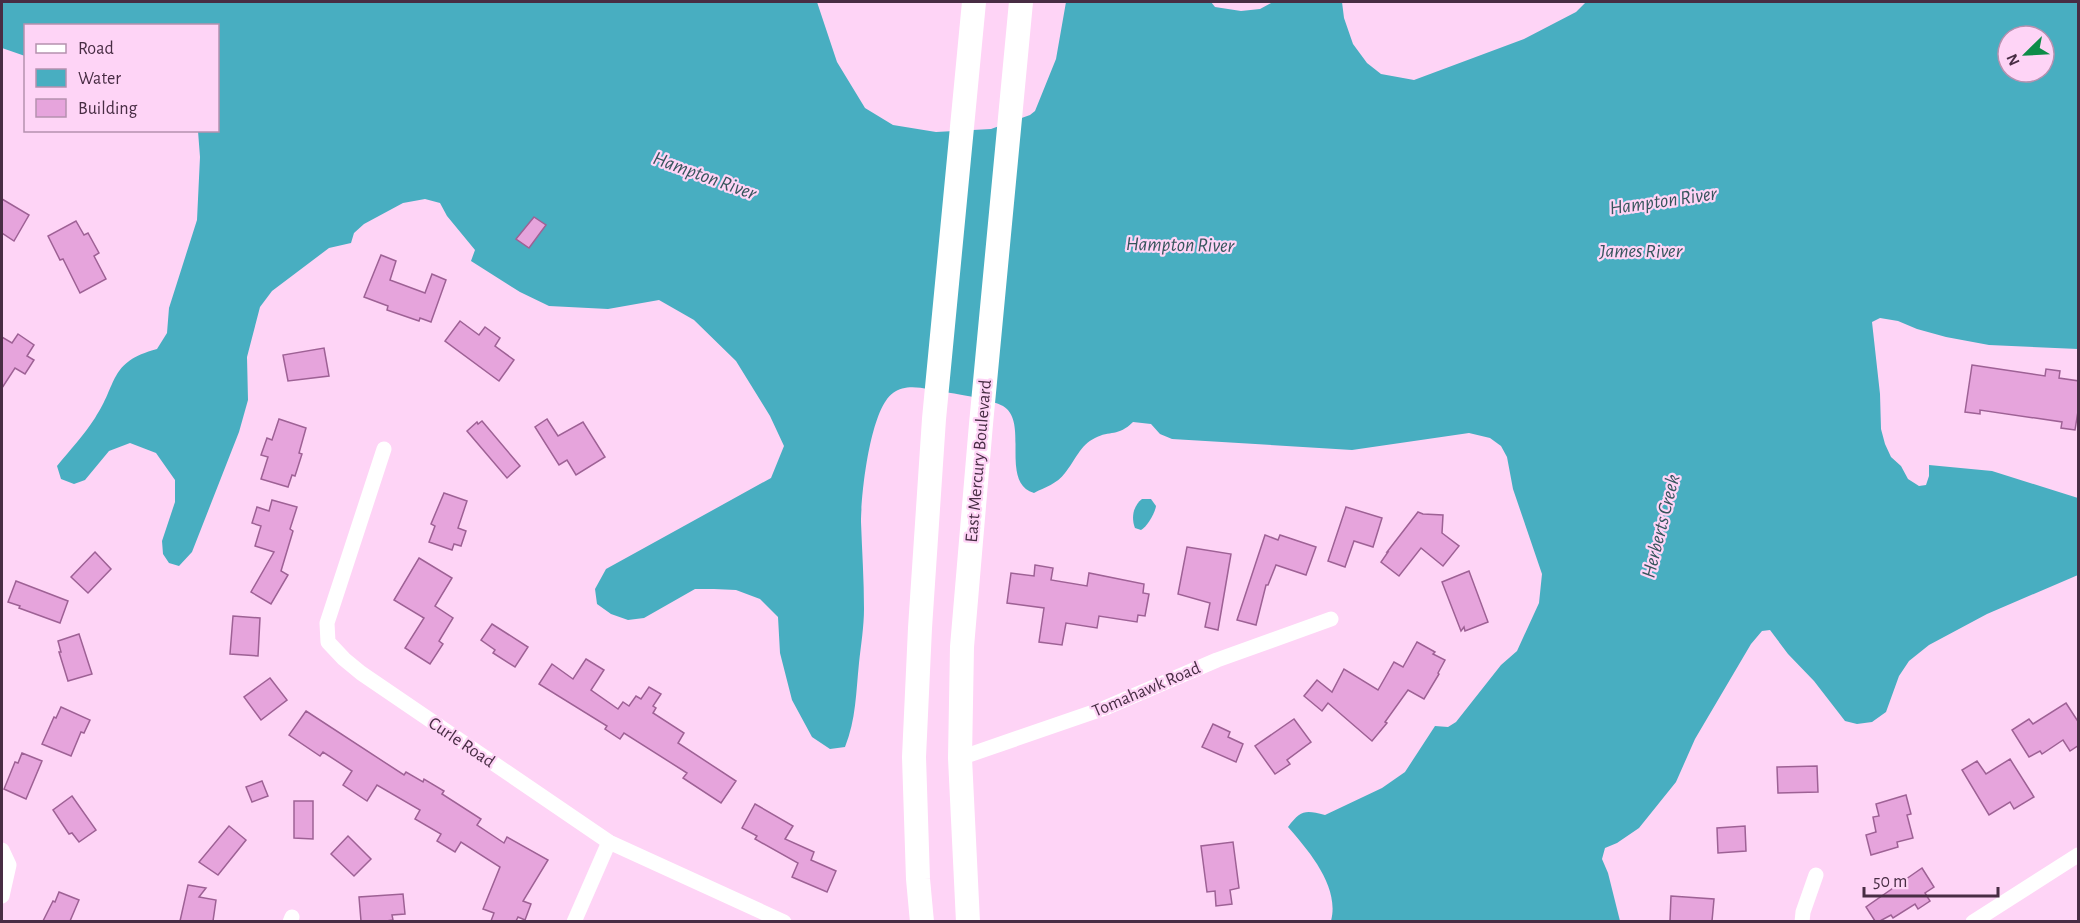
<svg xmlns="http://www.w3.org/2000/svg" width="2080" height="923" viewBox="0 0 2080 923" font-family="'Alegreya Sans',sans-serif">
  <rect width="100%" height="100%" fill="#fed4f6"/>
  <!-- water -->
  <g fill="#48aec1" fill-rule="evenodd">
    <path d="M2,2H817L837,62L865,108L893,125L936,132L991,129L1030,115L1035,111L1056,59L1066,2H1211L1215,7L1241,11L1260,9L1273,2H1342L1344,18L1353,44L1367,63L1381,74L1414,80L1524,39L1576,12L1586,2H2078V349L1989,345L1946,337L1917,329L1898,321L1880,318L1872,322L1880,394L1881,429L1885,444L1891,457L1901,466L1908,479L1919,486L1926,485L1929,476V465L1992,471L2078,498V575L1987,614L1929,645L1909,661L1899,676L1886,712L1872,722L1857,724L1845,721L1814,681L1788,654L1770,630L1762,631L1751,644L1695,739L1676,782L1639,828L1617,843L1605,848L1602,859L1608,873L1620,921H1331C1340,887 1309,851 1288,827C1301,810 1305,810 1325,815L1382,788L1405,772L1435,726L1448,727L1456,722L1501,665L1517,651L1539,603L1542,574L1513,489L1507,457L1501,446L1490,438L1469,433L1352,450L1172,439L1160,434L1151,424L1133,422C1118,437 1110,430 1095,438C1080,445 1075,461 1065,473C1057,484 1045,487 1034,493C999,482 1030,422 1003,406C993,400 958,394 945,392C928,390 908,382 893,393C870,409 861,495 861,522C862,551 864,580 864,609C864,626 861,645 859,663C856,692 856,720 845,747L830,749L812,737L792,700L780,653L778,617L760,599L736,590L714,589H695L644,618L628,620L611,614L597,604L595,589L606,569L771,478L784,446L770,416L736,361L694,320L659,300L608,309L549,306L520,292L471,261L475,250L447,216L440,203L425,199L403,203L364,224L354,233L351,243L329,248L272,291L260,307L247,357L248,400L239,432L192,552L179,566L169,563L163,554L162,541L175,502V480L156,453L130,443L109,451L85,480L74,484L61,479L57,466C70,450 84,435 95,418C118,384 108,362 157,349L167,333L169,308L197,220L200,157L198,131L218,130V26H26L25,56L2,48ZM2008,36H2044V72H2008Z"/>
    <path d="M1142,499H1151L1156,506C1155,513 1147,527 1141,530L1135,528C1131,518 1133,506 1142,499Z"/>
  </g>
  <!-- building -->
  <g fill="#e6a4dc" stroke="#9e6195" stroke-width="1.5">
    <path d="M2,199L29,215L14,241L2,233Z"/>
    <path d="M534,217L546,225L529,248L516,239Z"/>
    <path d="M76,221L84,235L88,233L99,253L94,256L106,279L80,293L63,259L60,260L48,236Z"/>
    <path d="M381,255L396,261L390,280L425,293L432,274L446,280L431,322L420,318L419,321L387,310L388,306L364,297Z"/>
    <path d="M460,321L479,335L485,327L500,338L495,346L514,360L499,381L445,341Z"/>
    <path d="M18,334L34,345L27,356L34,360L25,374L15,368L2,388V337L12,343Z"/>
    <path d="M324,348L329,376L288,381L283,355Z"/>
    <path d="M1972,365L2045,376L2046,369L2060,371L2059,378L2079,381V405L2075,430L2061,428L2062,422L1980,410V414L1965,412Z"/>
    <path d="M279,419L306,428L299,453L302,454L295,476L292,475L288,487L261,479L268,457L261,455L267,438L272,440Z"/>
    <path d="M547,419L558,436L583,422L605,457L576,475L567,460L559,465L535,427Z"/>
    <path d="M482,421L520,466L507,478L467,431L477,422L478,424Z"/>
    <path d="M444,493L467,501L458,528L466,531L461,546L454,544L452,550L429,542L435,526L431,524Z"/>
    <path d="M272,500L297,507L290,529L293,531L281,571L288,575L271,604L251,592L274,552L255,546L261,526L252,523L257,507L269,511Z"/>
    <path d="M1346,507L1382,518L1373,547L1354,541L1345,567L1328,561Z"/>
    <path d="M1418,512L1423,514L1443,515L1442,533L1459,546L1443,566L1421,548L1399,576L1381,562L1388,552H1387Z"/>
    <path d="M1265,535L1278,540L1280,535L1316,547L1306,575L1276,565L1268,585H1266L1256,625L1237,620Z"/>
    <path d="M1187,547L1231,554L1218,630L1205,627L1210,603L1178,594Z"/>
    <path d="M95,552L111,569L88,593L71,577Z"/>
    <path d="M419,558L452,578L435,606L453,618L439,641L443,644L430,664L405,648L424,618L394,600Z"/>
    <path d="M1035,565L1053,568L1051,580L1087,586L1089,573L1144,584L1143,593L1149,594L1145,616L1138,615L1137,622L1099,616L1097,628L1066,623L1062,645L1039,642L1044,608L1007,603L1011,573L1034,576Z"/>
    <path d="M1469,571L1488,622L1465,631L1464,627L1461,631L1442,582Z"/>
    <path d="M16,581L68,601L60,623L19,608L20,606L8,602Z"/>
    <path d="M233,616L260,618L258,656L230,654Z"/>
    <path d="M492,624L528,647L515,667L493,653L495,650L481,640Z"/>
    <path d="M79,634L92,674L68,681L59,652H61L58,641Z"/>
    <path d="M1417,642L1435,652L1433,654L1445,660L1438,673L1439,674L1424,699L1408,690L1385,722L1387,723L1372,741L1328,703L1322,711L1304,696L1317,680L1332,692L1344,669L1378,690L1394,662L1403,667Z"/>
    <path d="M586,659L604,670L591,690L618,709L623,702L629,706L636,696L641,699L649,687L661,694L653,706L656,708L653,713L684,733L678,743L736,781L721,803L683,778L687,773L624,733L620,739L605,729L607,726L539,684L552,664L573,679Z"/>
    <path d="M270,678L287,700L261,720L244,697Z"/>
    <path d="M2066,703L2079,723V745L2070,751L2063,740L2042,754L2040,751L2029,757L2012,730L2029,719L2033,724Z"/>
    <path d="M61,707L90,720L84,733L81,732L71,756L42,744L54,717L56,718Z"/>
    <path d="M306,711L404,775L406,772L423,782L424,779L444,791L442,794L481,819L477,825L504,843L507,837L548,860L523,901L531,904L525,920L518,917L516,921H491L494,913L483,909L500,867L461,842L455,852L437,841L441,834L415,819L420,810L377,785L367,801L343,785L352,771L323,752L320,756L289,735Z"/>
    <path d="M1294,719L1311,742L1287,760L1290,764L1275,774L1255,746Z"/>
    <path d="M1213,724L1230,732L1228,737L1243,744L1236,762L1202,747Z"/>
    <path d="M22,753L42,761L26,799L4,789L15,762L18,763Z"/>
    <path d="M2010,759L2034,797L2014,809L2010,802L1989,815L1962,770L1977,761L1986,774Z"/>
    <path d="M1817,766L1818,792L1778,793L1777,767Z"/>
    <path d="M262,781L268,796L252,802L246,787Z"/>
    <path d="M1906,795L1911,814L1907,815L1913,838L1897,842L1898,847L1871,855L1866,835L1876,832L1873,817L1879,816L1876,804Z"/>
    <path d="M72,796L96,830L79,842L72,833L69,834L53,810Z"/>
    <path d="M294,801H313V839L294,838Z"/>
    <path d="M755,804L793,826L785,839L814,852L811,860L836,871L827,892L792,877L798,863L755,839L757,836L742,828Z"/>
    <path d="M229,826L246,840L218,875L199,862Z"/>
    <path d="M1745,826L1746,851L1718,853L1717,828Z"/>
    <path d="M348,836L371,859L354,876L331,854Z"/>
    <path d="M1233,842L1239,888L1230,890L1232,904L1216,906L1215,891L1207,892L1201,846Z"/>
    <path d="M1922,868L1934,887L1925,893L1930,901L1918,909L1915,904L1893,918L1891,915L1880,921H1875L1866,907Z"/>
    <path d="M188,885L206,888L199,897L216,900L213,921H180Z"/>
    <path d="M59,892L79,900L70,921H43L53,901L55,902Z"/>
    <path d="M403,894L405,914L392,915L393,920L386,921H361L359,897Z"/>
    <path d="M1671,896L1714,899L1712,921H1670Z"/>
  </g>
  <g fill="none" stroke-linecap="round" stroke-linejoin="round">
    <!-- street -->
    <g stroke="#fff" stroke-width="15">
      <path d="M384,449L327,623L328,642L344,659L361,673L609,842L784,922"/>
      <path d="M960,758L1105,708L1217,660L1331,619"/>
      <path d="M2,850L9,865L2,896"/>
      <path d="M290,922L292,917"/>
      <path d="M574,922L609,842"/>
      <path d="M1802,922L1803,912L1816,875"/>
      <path d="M1973,922L2078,855"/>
    </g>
    <!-- primary -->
    <g stroke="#fff" stroke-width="24">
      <path d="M922,922L918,879L914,757L920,628L934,419L974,2"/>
      <path d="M968,922L960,758L962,647L981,424L1021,2"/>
    </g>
  </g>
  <g text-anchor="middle" stroke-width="4.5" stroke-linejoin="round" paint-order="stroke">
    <!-- street labels -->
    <g font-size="18" fill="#482d44" stroke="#fed4f6">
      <text transform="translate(978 461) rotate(-85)" y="6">East Mercury Boulevard</text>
      <text transform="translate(1146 689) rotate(-23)" y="6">Tomahawk Road</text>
      <text transform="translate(462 742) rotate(34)" y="6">Curle Road</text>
    </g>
    <!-- water labels -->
    <g font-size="20" font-style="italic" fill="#36555c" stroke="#fed4f6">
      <text transform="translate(705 175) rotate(20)" y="7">Hampton River</text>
      <text transform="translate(1663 200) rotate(-8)" y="7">Hampton River</text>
      <text transform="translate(1180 244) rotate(1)" y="7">Hampton River</text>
      <text x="1641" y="257">James River</text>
      <text transform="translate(1660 526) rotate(-76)" y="7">Herberts Creek</text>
    </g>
  </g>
  <!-- border -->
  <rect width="2080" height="923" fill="none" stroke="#482d44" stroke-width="6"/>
  <!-- legend -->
  <rect x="24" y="24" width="195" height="108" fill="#fed4f6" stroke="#b591af" stroke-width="1.5"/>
  <rect x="36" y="44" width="30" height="9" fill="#ffffff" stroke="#b591af" stroke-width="1.5"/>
  <text x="78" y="54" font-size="18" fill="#482d44">Road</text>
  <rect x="36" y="69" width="30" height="18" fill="#48aec1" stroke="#b591af" stroke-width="1.5"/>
  <text x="78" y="84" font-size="18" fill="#482d44">Water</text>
  <rect x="36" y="99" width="30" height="18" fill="#e6a4dc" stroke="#b591af" stroke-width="1.5"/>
  <text x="78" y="114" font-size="18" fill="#482d44">Building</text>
  <!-- north arrow -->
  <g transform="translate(2026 54) rotate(246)"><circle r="28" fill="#fed4f6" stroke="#b591af" stroke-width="1.5"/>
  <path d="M0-4.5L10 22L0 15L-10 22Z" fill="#0d8c48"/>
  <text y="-9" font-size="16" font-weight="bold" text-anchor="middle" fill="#482d44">N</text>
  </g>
  <!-- scale -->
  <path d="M1864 887v9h134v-9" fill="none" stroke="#482d44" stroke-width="3"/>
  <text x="1873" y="887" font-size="18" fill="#482d44" stroke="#fed4f6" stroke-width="4.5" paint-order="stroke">50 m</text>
</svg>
